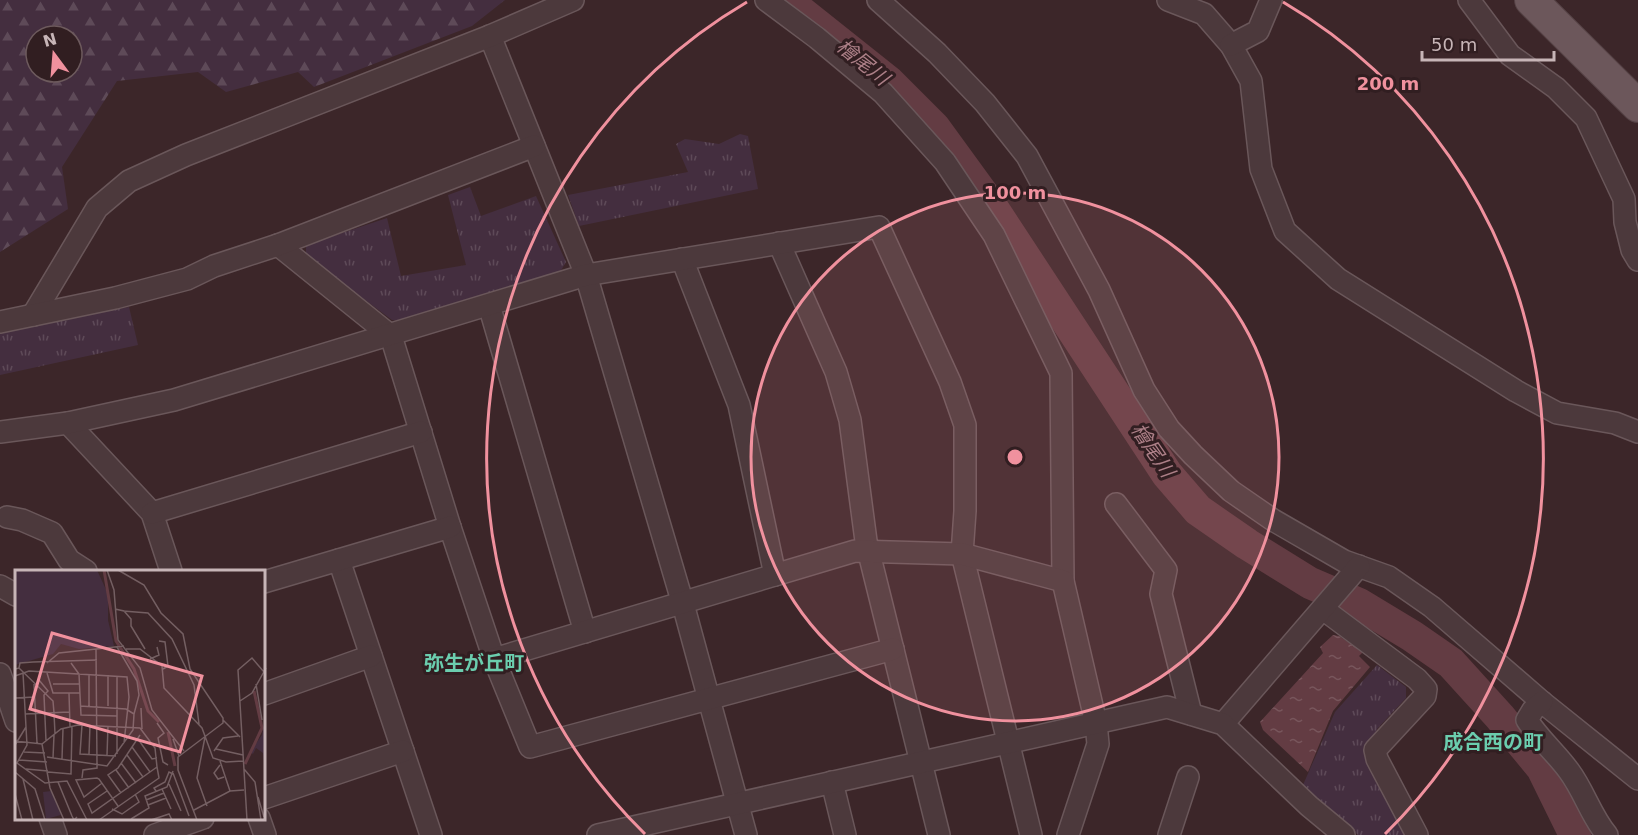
<svg xmlns="http://www.w3.org/2000/svg" width="1638" height="835" viewBox="0 0 1638 835" font-family="'DejaVu Sans','Noto Sans JP',sans-serif">
  <defs>
    <pattern id="forest-firs" width="22" height="20" patternUnits="userSpaceOnUse" patternTransform="scale(1.5)"><rect width="22" height="20" fill="#442e3f"/><path d="M5 1l3.5 6h-7zM16 11l3.5 6h-7z" fill="#5e4a58"/></pattern>
    <pattern id="park-tufts" width="24" height="20" patternUnits="userSpaceOnUse" patternTransform="scale(1.5)"><rect width="24" height="20" fill="#442e3f"/><path d="M3 7l-1-3M5 7V3M7 7l1-3M15 17l-1-3M17 17v-4M19 17l1-3" fill="none" stroke="#5e4a58"/></pattern>
    <pattern id="water-ripples" width="26" height="14" patternUnits="userSpaceOnUse" patternTransform="scale(1.5)"><rect width="26" height="14" fill="#633c43"/><path d="M2 4q2-2 4 0t4 0M15 11q2-2 4 0t4 0" fill="none" stroke="#78565c"/></pattern>
  </defs>
  <rect width="100%" height="100%" fill="#3c2629"/>
  <!-- forest -->
  <path fill="url(#forest-firs)" fill-rule="evenodd" d="M0,0H505L472,26L314,87L298,72L226,92L198,72L117,81L62,167L68,209L0,252ZM36,36H72V72H36Z"/>
  <!-- park -->
  <g fill="url(#park-tufts)">
    <path d="M740,134L748,136L758,189L579,226L568,195L688,172L676,144L685,139L719,144Z"/>
    <path d="M470,187L481,216L536,196L566,262L560,272L401,321L392,320L306,256V245L387,218L401,276L466,265L448,195Z"/>
    <path d="M129,307L138,345L0,375V332Z"/>
    <path d="M1377,665L1406,687V698L1377,729L1369,751L1410,835H1358L1303,785L1335,712Z"/>
  </g>
  <!-- water -->
  <path fill="url(#water-ripples)" d="M1333,635L1339,636L1363,652L1359,656L1370,667L1333,711L1308,772L1263,730L1260,722L1323,653L1320,647Z"/>
  <g fill="none" stroke-linecap="round" stroke-linejoin="round">
    <!-- river -->
    <path stroke="#633c43" stroke-width="32" d="M786,0L889,82L934,127L990,204L1167,474L1198,510L1247,544L1310,583L1359,604L1412,636L1451,663L1500,717L1542,768L1575,835"/>
    <defs>
      <g id="street">
        <path d="M766,0L817,38L883,93L945,162L994,235L1061,373L1063,581"/>
        <path d="M878,0L937,53L985,103L1027,156L1099,290L1144,390L1169,429L1193,455L1231,491L1273,520L1344,561L1389,577L1432,607L1542,702L1638,779"/>
        <path d="M1168,0L1204,14L1231,45L1251,81L1261,169L1285,231L1338,279L1516,391L1557,413L1615,423L1638,432"/>
        <path d="M1469,0L1510,55L1556,88L1586,118L1624,199L1625,222L1632,250L1638,260"/>
        <path d="M490,36L586,275L683,604L746,835"/>
        <path d="M1231,45L1258,31L1271,0"/>
        <path d="M779,243L836,372L850,420L866,541L939,835"/>
        <path d="M278,245L391,336L450,527L494,659L530,747L893,649"/>
        <path d="M682,259L739,405L775,575"/>
        <path d="M489,305L585,632"/>
        <path d="M33,315L97,208L129,181L186,155L490,36L573,0"/>
        <path d="M0,322L115,298L187,279L214,266L278,245L534,146"/>
        <path d="M68,423L152,513L171,571"/>
        <path d="M0,432L68,423L174,400L586,275L879,227L950,382L965,425V511L962,554L1031,835"/>
        <path d="M1116,504L1166,570L1161,594L1191,714"/>
        <path d="M152,513L421,432"/>
        <path d="M7,517L22,520L52,533L69,560L86,571"/>
        <path d="M339,560L431,835"/>
        <path d="M264,582L450,527"/>
        <path d="M0,586L16,595"/>
        <path d="M1323,609L1417,679L1426,689L1425,696L1375,750L1377,759L1417,835"/>
        <path d="M494,659L855,551L962,554L1063,581L1096,723L1098,744L1068,835"/>
        <path d="M0,674L16,721"/>
        <path d="M264,694L371,656"/>
        <path d="M1542,702L1533,710L1527,720C1539,739 1556,753 1569,771C1584,791 1591,816 1607,835"/>
        <path d="M1223,724L1359,566"/>
        <path d="M832,782L845,835"/>
        <path d="M264,798L403,751"/>
        <path d="M50,818L56,835"/>
        <path d="M259,818L265,835"/>
        <path d="M155,835L203,818"/>
        <path d="M598,835L1167,707L1223,724L1309,806L1344,835"/>
        <path d="M1169,835L1188,777"/>
      </g>
      <path id="primary" d="M1531,0L1638,106"/>
    </defs>
    <!-- street casing -->
    <use href="#street" stroke="#6a575a" stroke-width="24"/>
    <!-- primary casing -->
    <use href="#primary" stroke="#554245" stroke-width="34"/>
    <!-- street -->
    <use href="#street" stroke="#4c393c" stroke-width="21"/>
    <!-- primary -->
    <use href="#primary" stroke="#6c575b" stroke-width="32"/>
  </g>
  <!-- distance rings -->
  <circle cx="1015" cy="457" r="264" fill="#f0919e" fill-opacity=".12"/>
  <g fill="none" stroke="#f0919e" stroke-width="3">
    <circle cx="1015" cy="457" r="264"/>
    <path d="M645 834A528 528 0 0 1 747 2M1283 2A528 528 0 0 1 1385 834"/>
  </g>
  <g text-anchor="middle" stroke-width="6" stroke-linejoin="round" paint-order="stroke">
    <!-- water labels -->
    <g font-size="20" font-style="italic" fill="#ac7f87" stroke="#311e21">
      <text transform="translate(863 62) rotate(39)" y="7">檜尾川</text>
      <text transform="translate(1153 450) rotate(56)" y="7">檜尾川</text>
    </g>
    <!-- neighbourhood labels -->
    <g font-size="20" font-weight="bold" fill="#6bcdae" stroke="#311e21">
      <text x="474" y="670">弥生が丘町</text>
      <text x="1493" y="749">成合西の町</text>
    </g>
  </g>
  <!-- overview -->
  <g transform="translate(15 570)">
    <rect width="250" height="250" fill="#3c2629"/>
    <path d="M0,0H82L93,24V50L99,76L64,79L46,74L38,84L0,95ZM250,149L251,196L250,199L248,183L241,178L238,184L235,182L247,165Z" fill="#442e3f"/>
    <path d="M36,221L46,245L31,249L28,222Z" fill="#442e3f"/>
    <path fill="none" stroke="#633c43" stroke-width="3" d="M89,0L101,71L119,99L133,141L144,152M153,162L160,196M230,194L247,158L239,121"/>
    <path fill="none" stroke="#745f62" stroke-width="1.5" d="M92,0L99,20L103,70L125,98L137,140L169,181M103,0L129,15L146,43L168,64L175,99L208,148V153L163,187V200L182,250M100,39L109,41L116,49V56L130,79M108,41L133,43L157,69L179,115L184,154M144,71L150,72L153,96L148,99M102,77L122,111L124,125L119,144M111,79H125L147,96L149,118L187,158L198,188L211,192L228,191M135,89L144,85L142,77M32,93L44,83L109,76M56,93L64,104L66,145L102,146M4,98L5,93L18,92L82,90M0,99L4,98L38,131L39,143M8,103L12,175L2,193L30,213L52,211L72,250M32,103L38,123H65M74,104V136M93,105V136M0,106L14,101L112,107L114,127L109,173M24,110L33,121L29,125L31,171M19,114L22,173M38,114H64M241,114L247,150M54,123L55,157M0,128L20,127M225,131L237,123L251,98M0,133V156M126,138L127,159M39,143L40,164M10,144L54,142M208,150L225,167M142,153L149,163L143,168L148,192L153,195M67,155L65,184L101,186M190,167L182,208L192,236M123,169L137,189L142,188M158,169L164,186M0,171L27,174L46,159L63,155L125,158L140,178L142,197L77,243L73,234L92,221M27,174L35,218L49,250M0,175L11,157M117,177L135,202M201,179L228,185M199,181L208,168L223,166M9,182L30,183M74,184L75,155M102,184V106M92,185L93,156M112,185L128,207M32,187L92,196L118,160L119,144L111,139L65,136M38,188L39,165M47,189L48,159M4,190L32,192M205,191L215,221M106,193L121,213M205,195L199,203L203,209L209,207M11,199L33,201M229,199L240,212L246,250M101,200L114,218M0,202L20,219L30,250M33,202L56,204L57,156M158,203L174,246M67,208L68,200L82,198V194L81,79M8,209L18,250M43,212L57,246L59,250L62,247M87,213L69,227L61,210L82,208L84,209L103,236M154,214L166,241M147,219L156,239M141,221L139,218L150,212L154,202L158,204M106,223L93,205L103,198L125,165M0,224L7,250M243,227L249,247M131,230L149,223M133,235L151,228M97,239L107,244L124,232L120,224M179,240L215,221L229,220M116,249L134,238L130,226L152,217L158,201M84,250L144,208L142,197M136,250L154,244L157,250M232,250L223,100L237,88L249,102"/>
    <path fill="#f0919e" fill-opacity="0.15" stroke="#f0919e" stroke-width="3" d="M37,63L187,106L165,182L15,139Z"/>
    <rect width="250" height="250" fill="none" stroke="#c7b5b7" stroke-width="3"/>
  </g>
  <circle cx="1015" cy="457" r="9" fill="#f0919e" stroke="#311e21" stroke-width="3"/>
  <g font-size="18" text-anchor="middle" font-weight="bold" fill="#f0919e" stroke="#311e21" stroke-width="6" stroke-linejoin="round" paint-order="stroke">
    <text x="1388" y="90">200 m</text>
    <text x="1015" y="199">100 m</text>
  </g>
  <!-- north arrow -->
  <g transform="translate(54 54) rotate(344)"><circle r="28" fill="#311e21" stroke="#6d5a5d" stroke-width="1.5"/>
  <path d="M0-4.5L10 22L0 15L-10 22Z" fill="#f0919e"/>
  <text y="-9" font-size="16" font-weight="bold" text-anchor="middle" fill="#c7b5b7">N</text>
  </g>
  <!-- scale -->
  <path d="M1422 51v9h132v-9" fill="none" stroke="#c7b5b7" stroke-width="3"/>
  <text x="1431" y="51" font-size="18" fill="#c7b5b7" stroke="#311e21" stroke-width="4.5" paint-order="stroke">50 m</text>
</svg>
